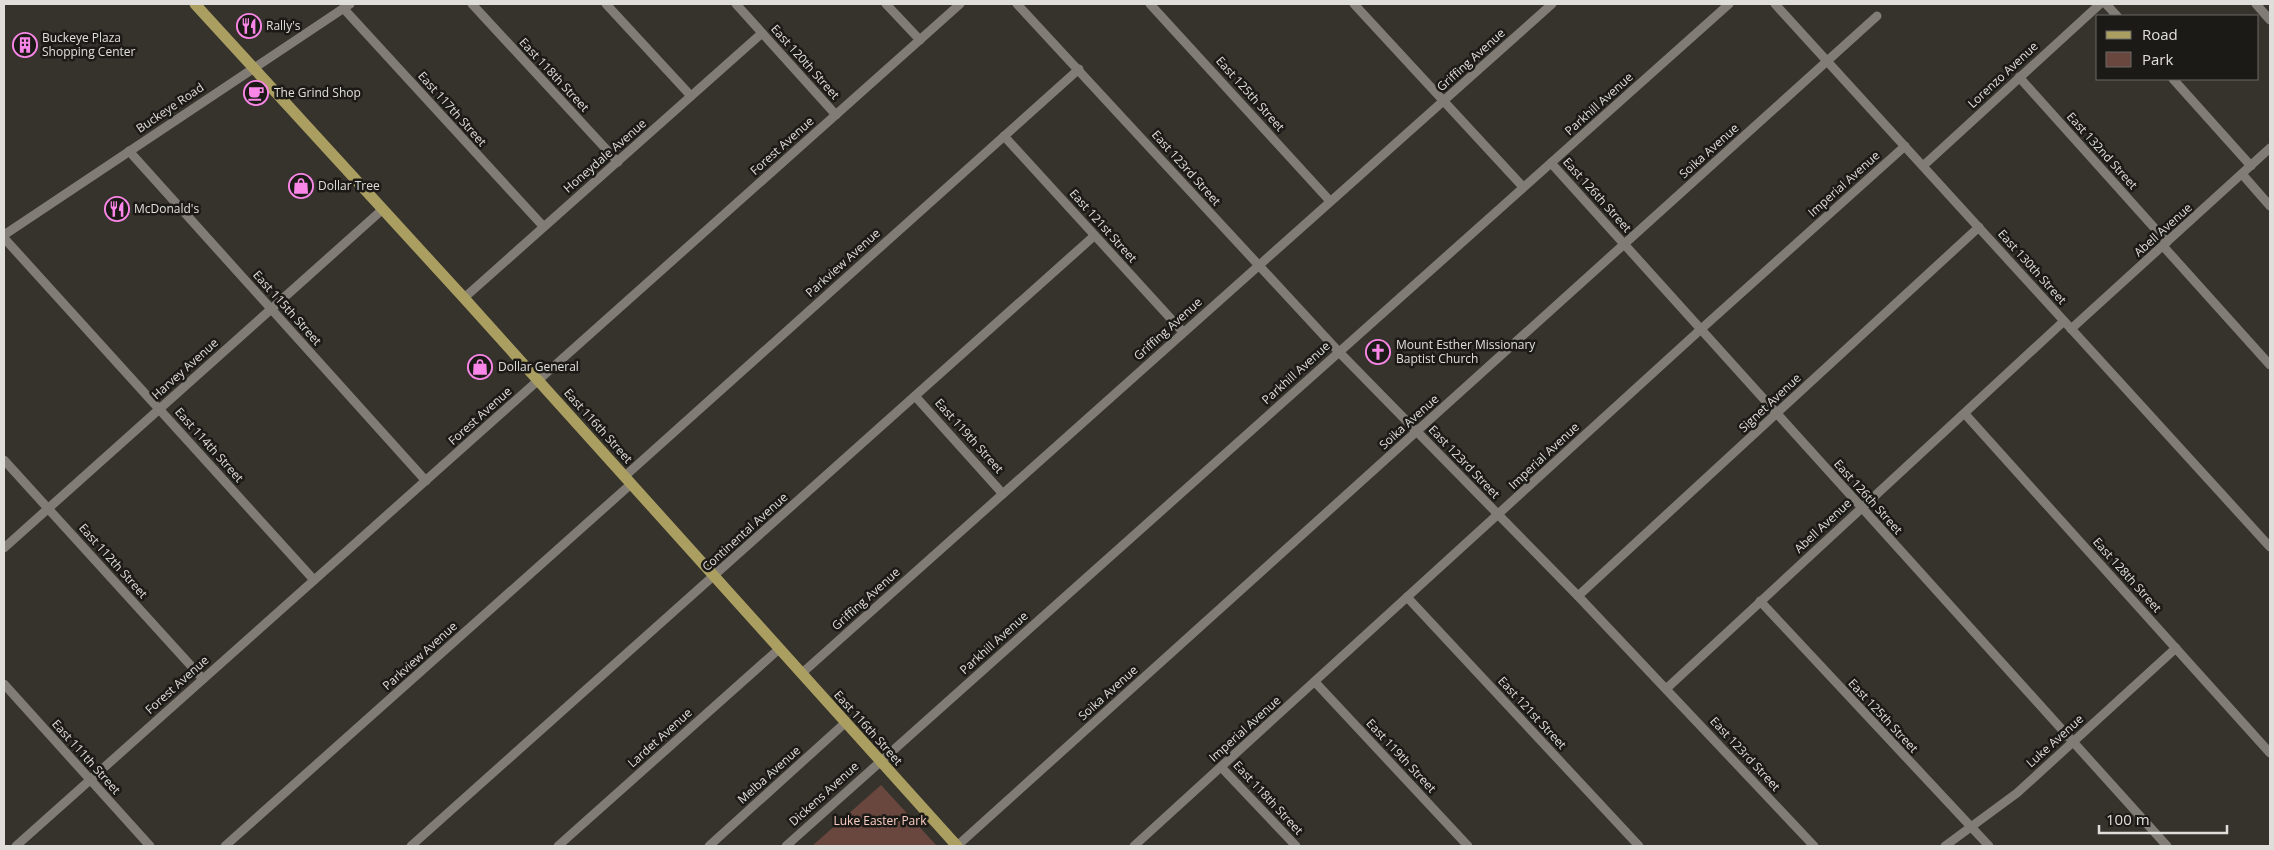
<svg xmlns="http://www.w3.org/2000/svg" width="2274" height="850" viewBox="0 0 2274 850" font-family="'Open Sans',sans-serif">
  <rect width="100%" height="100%" fill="#36322c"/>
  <!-- green -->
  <path fill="#69473e" d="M881,785L937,846H812Z"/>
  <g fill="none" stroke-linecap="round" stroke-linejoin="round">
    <!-- minor -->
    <g stroke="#817d76" stroke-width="9">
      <path d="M472,4L618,162"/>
      <path d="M606,4L691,96"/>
      <path d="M736,4L836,115"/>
      <path d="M886,4L920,40"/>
      <path d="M1017,4L1339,352L1578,596L1814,846"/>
      <path d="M1150,4L1330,201"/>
      <path d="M1354,4L1523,187"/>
      <path d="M1775,4L2270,547"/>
      <path d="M2106,4L2117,16"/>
      <path d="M2256,4L2270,20"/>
      <path d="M344,9L543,226"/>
      <path d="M2019,77L2167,242"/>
      <path d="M2173,79L2251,166"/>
      <path d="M1004,136L1183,332"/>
      <path d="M129,151L426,481"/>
      <path d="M1551,163L2167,846"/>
      <path d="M1923,166L2100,4"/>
      <path d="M2242,174L2270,206"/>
      <path d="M4,235L350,4"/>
      <path d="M4,238L314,580"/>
      <path d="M2163,246L2270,365"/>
      <path d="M464,298L762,33"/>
      <path d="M2071,329L2270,148"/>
      <path d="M915,396L1003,494"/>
      <path d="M1965,414L2270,753"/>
      <path d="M4,460L203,679"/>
      <path d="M625,476L1079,69"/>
      <path d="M4,548L383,209"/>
      <path d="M1578,596L1979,227"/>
      <path d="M1407,597L1639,846"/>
      <path d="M1760,601L1989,846"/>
      <path d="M801,674L1552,4"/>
      <path d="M1315,682L1468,846"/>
      <path d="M4,684L150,846"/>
      <path d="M1666,689L2064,321"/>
      <path d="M1221,767L1296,846"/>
      <path d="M16,846L960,4"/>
      <path d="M225,846L631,484"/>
      <path d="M411,846L1094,236"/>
      <path d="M558,846L779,649"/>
      <path d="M709,846L845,723"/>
      <path d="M786,846L1729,4"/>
      <path d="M957,846L1877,16"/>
      <path d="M1134,846L1700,330L1905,146"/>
      <path d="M1945,846L2017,793L2176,648"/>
    </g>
    <!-- major -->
    <path stroke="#aa9e60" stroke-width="11" d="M195,4L464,298L957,846"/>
  </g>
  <!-- icons -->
  <defs>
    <symbol id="restaurant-ring" viewBox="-11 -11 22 22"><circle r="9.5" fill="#1c1a17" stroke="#fa87e7" stroke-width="1.5"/><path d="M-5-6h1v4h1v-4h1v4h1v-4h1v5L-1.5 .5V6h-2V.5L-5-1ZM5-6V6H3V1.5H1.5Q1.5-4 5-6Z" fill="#fa87e7"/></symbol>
    <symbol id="building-ring" viewBox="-11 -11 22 22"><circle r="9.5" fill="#1c1a17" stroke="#fa87e7" stroke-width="1.5"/><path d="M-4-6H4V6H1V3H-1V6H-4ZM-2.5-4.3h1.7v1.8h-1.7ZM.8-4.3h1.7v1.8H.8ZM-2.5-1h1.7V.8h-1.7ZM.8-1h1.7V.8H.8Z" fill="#fa87e7"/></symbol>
    <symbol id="cafe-ring" viewBox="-11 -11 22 22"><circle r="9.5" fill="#1c1a17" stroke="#fa87e7" stroke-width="1.5"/><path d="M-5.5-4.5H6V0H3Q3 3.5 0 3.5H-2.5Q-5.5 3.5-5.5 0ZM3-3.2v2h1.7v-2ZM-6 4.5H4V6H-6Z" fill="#fa87e7"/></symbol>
    <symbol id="shop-ring" viewBox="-11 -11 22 22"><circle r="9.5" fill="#1c1a17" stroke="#fa87e7" stroke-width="1.5"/><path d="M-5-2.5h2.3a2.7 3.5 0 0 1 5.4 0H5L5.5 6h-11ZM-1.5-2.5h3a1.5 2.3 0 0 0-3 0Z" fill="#fa87e7"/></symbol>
    <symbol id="church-ring" viewBox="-11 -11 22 22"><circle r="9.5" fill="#1c1a17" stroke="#fa87e7" stroke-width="1.5"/><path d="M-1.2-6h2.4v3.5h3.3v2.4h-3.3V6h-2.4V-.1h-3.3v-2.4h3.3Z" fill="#fa87e7"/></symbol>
  </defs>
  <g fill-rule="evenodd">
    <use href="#restaurant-ring" x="235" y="12" width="28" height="28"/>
    <use href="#building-ring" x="11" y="31" width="28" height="28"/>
    <use href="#cafe-ring" x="242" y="79" width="28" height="28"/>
    <use href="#shop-ring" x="287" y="172" width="28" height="28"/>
    <use href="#restaurant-ring" x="103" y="195" width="28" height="28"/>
    <use href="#church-ring" x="1364" y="338" width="28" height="28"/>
    <use href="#shop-ring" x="466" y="353" width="28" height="28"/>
  </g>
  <g text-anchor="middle" stroke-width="5" stroke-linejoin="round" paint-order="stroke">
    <!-- poi labels -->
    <g font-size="12" fill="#e0deda" stroke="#1c1a17" text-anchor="start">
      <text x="266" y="30">Rally's</text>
      <text x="42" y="42">Buckeye Plaza<tspan x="42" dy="14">Shopping Center</tspan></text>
      <text x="274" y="97">The Grind Shop</text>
      <text x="318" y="190">Dollar Tree</text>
      <text x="134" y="213">McDonald's</text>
      <text x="1396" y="349">Mount Esther Missionary<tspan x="1396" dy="14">Baptist Church</tspan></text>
      <text x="498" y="371">Dollar General</text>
    </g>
    <!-- street labels -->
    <g font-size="12" fill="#e0deda" stroke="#1c1a17">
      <text transform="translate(1471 60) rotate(-42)" y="4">Griffing Avenue</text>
      <text transform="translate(805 62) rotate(48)" y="4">East 120th Street</text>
      <text transform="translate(554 75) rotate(47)" y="4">East 118th Street</text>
      <text transform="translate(2003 75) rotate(-43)" y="4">Lorenzo Avenue</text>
      <text transform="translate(1250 94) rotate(48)" y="4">East 125th Street</text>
      <text transform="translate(1599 104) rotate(-42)" y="4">Parkhill Avenue</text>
      <text transform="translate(170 108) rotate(-34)" y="4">Buckeye Road</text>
      <text transform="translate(452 109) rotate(48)" y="4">East 117th Street</text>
      <text transform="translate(782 146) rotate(-42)" y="4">Forest Avenue</text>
      <text transform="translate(1709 151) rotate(-42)" y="4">Soika Avenue</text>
      <text transform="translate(2102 151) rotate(48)" y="4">East 132nd Street</text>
      <text transform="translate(605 156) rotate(-41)" y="4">Honeydale Avenue</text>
      <text transform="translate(1186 168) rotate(48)" y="4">East 123rd Street</text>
      <text transform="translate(1844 184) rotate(-42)" y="4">Imperial Avenue</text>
      <text transform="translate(1597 195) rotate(48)" y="4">East 126th Street</text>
      <text transform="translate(1103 226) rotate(48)" y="4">East 121st Street</text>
      <text transform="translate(2163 230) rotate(-42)" y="4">Abell Avenue</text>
      <text transform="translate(843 263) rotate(-42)" y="4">Parkview Avenue</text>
      <text transform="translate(2032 267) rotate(48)" y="4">East 130th Street</text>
      <text transform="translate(287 308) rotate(48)" y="4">East 115th Street</text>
      <text transform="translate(1168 329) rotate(-42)" y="4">Griffing Avenue</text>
      <text transform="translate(185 369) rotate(-42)" y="4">Harvey Avenue</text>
      <text transform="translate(1296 373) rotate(-42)" y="4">Parkhill Avenue</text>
      <text transform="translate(1770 403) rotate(-43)" y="4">Signet Avenue</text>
      <text transform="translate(480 416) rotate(-42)" y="4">Forest Avenue</text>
      <text transform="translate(1409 422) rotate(-42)" y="4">Soika Avenue</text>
      <text transform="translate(598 426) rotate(48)" y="4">East 116th Street</text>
      <text transform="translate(969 436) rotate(48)" y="4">East 119th Street</text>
      <text transform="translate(209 445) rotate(48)" y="4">East 114th Street</text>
      <text transform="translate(1544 456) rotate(-43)" y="4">Imperial Avenue</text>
      <text transform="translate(1464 462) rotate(46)" y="4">East 123rd Street</text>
      <text transform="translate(1868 497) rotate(48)" y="4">East 126th Street</text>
      <text transform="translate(1823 526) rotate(-43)" y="4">Abell Avenue</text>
      <text transform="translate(745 532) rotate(-42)" y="4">Continental Avenue</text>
      <text transform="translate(113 561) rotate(48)" y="4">East 112th Street</text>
      <text transform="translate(2127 575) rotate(48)" y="4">East 128th Street</text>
      <text transform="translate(866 599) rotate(-42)" y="4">Griffing Avenue</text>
      <text transform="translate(994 643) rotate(-42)" y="4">Parkhill Avenue</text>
      <text transform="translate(420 656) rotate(-42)" y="4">Parkview Avenue</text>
      <text transform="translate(177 685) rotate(-42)" y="4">Forest Avenue</text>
      <text transform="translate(1108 693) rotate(-42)" y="4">Soika Avenue</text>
      <text transform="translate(1532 713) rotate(47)" y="4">East 121st Street</text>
      <text transform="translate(1883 716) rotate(47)" y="4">East 125th Street</text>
      <text transform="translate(868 728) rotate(48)" y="4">East 116th Street</text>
      <text transform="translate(1245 729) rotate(-42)" y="4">Imperial Avenue</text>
      <text transform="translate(660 738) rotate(-42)" y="4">Lardet Avenue</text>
      <text transform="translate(2055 741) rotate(-42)" y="4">Luke Avenue</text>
      <text transform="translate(1745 754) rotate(47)" y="4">East 123rd Street</text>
      <text transform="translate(1401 756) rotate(47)" y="4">East 119th Street</text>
      <text transform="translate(86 757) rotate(48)" y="4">East 111th Street</text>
      <text transform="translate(769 775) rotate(-42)" y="4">Melba Avenue</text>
      <text transform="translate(824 794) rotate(-42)" y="4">Dickens Avenue</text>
      <text transform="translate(1268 798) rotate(47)" y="4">East 118th Street</text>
    </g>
    <!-- park labels -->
    <g font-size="12" fill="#f9cdc1" stroke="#1c1a17">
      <text x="880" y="825">Luke Easter Park</text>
    </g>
  </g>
  <!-- border -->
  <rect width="2274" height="850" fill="none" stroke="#e0deda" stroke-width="10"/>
  <!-- legend -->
  <rect x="2096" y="15" width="162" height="65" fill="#1c1a17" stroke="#6a6865"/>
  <rect x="2106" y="31" width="25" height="8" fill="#aa9e60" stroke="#6a6865"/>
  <text x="2142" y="40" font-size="15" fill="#e0deda">Road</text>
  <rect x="2106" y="52" width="25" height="15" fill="#69473e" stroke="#6a6865"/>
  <text x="2142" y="65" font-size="15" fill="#e0deda">Park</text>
  <!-- scale -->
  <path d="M2099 825v8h128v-8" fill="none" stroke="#e0deda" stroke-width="2.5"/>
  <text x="2106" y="825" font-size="15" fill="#e0deda" stroke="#1c1a17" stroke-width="4" paint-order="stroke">100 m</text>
</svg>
